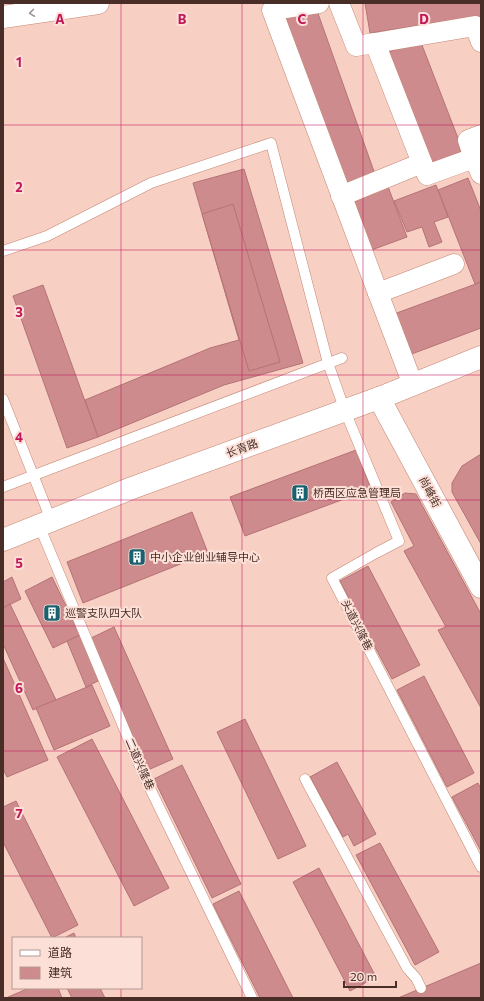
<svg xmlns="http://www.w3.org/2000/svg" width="484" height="1001" viewBox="0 0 484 1001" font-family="Commissioner,'Noto Sans SC',sans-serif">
  <rect width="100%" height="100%" fill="#f8cfc3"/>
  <!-- building -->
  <g fill="#ce8b8d" stroke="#b47375">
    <path d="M365,3H481V16L370,33Z"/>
    <path d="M315,5L376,177L342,189L280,18Z"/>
    <path d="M420,40L463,151L432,163L389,52Z"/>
    <path d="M244,169L303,363L224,385L98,437L85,400L210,348L239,340L193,183Z"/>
    <path d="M468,178L481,211V282L475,284L438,190Z"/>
    <path d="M387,184L407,237L366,252L346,200Z"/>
    <path d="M436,185L448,217L434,222L442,242L429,247L422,227L407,232L394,201Z"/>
    <path d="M233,204L280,362L249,371L202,214Z"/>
    <path d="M481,282V328L409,355L394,314Z"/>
    <path d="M43,285L98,437L67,448L13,296Z"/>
    <path d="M356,450L371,489L245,536L230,497Z"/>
    <path d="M481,454V544L452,492V483L462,466Z"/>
    <path d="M405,493L416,494L481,614V708L438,630L446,627L404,551L414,546L391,502Z"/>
    <path d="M192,512L208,553L83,603L67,562Z"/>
    <path d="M368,566L420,665L392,679L340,581Z"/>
    <path d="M12,577L21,599L3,608V582Z"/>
    <path d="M52,577L80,635L53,648L25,591Z"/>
    <path d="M10,604L56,700L33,710L3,644V608Z"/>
    <path d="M114,627L173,759L148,770L89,639Z"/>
    <path d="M80,635L100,680L86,687L67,641Z"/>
    <path d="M3,658L48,760L7,777L3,769Z"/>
    <path d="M424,676L474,773L447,787L397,690Z"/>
    <path d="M92,685L110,726L54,750L36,708Z"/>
    <path d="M245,719L306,846L278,859L217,732Z"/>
    <path d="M92,739L169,888L134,906L57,757Z"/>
    <path d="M337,762L376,834L354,846L348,834L343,837L310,777Z"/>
    <path d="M182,765L241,884L212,898L154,779Z"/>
    <path d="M478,783L481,789V851L452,797Z"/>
    <path d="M16,801L78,925L52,938L3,842V807Z"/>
    <path d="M380,843L439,952L415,965L356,855Z"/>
    <path d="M319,868L376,977L350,991L293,882Z"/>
    <path d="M239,891L293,998H260L213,904Z"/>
    <path d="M74,933L76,938H64Z"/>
    <path d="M481,963V998H398Z"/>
    <path d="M29,988H58L62,998H6Z"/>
    <path d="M67,988H100L105,998H72Z"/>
  </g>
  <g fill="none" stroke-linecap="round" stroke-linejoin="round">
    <defs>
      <g id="lane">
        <path d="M3,251L47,236L151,183L271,143L328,363L345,411L399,541L376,553L332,578L481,867"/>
        <path d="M3,399L51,520"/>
        <path d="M3,487L342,358"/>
        <path d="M39,525L143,774L252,998"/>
        <path d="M305,779L407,968L416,978L421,988"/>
      </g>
      <g id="street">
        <path d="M319,3L272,10L378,293"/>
        <path d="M339,3L356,46L375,43"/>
        <path d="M474,158L468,140L481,135"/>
        <path d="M422,163L375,43L475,26L481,42"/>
        <path d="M341,196L422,163L427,175L474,158L481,174"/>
        <path d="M413,385L378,293L454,264"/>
      </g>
      <g id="secondary">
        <path d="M3,17L98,3"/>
        <path d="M379,398L481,587"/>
        <path d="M3,540L132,488L387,395L481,357"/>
      </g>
    </defs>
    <!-- lane casing -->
    <use href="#lane" stroke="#c48673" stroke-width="11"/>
    <!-- street casing -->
    <use href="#street" stroke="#c48673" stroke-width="21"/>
    <!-- secondary casing -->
    <use href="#secondary" stroke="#c48673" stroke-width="23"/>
    <!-- lane -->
    <use href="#lane" stroke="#fff" stroke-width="10"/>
    <!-- street -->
    <use href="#street" stroke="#fff" stroke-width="20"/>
    <!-- secondary -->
    <use href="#secondary" stroke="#fff" stroke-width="22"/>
  </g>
  <!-- one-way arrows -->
  <defs><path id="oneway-chevron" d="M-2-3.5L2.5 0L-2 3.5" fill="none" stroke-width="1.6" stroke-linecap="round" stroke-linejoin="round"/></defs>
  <use stroke="#a49692" href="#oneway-chevron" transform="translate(32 13) rotate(172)"/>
  <!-- grid -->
  <path fill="none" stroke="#c2185b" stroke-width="1" stroke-opacity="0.55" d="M121,3V938M242,3V998M363,3V998M3,125H481M3,250H481M3,375H481M3,500H481M3,626H481M3,751H481M3,876H481M121,988V998"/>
  <!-- icons -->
  <defs>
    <symbol id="building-square" viewBox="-11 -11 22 22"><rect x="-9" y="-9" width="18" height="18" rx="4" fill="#196070" stroke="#fce0d8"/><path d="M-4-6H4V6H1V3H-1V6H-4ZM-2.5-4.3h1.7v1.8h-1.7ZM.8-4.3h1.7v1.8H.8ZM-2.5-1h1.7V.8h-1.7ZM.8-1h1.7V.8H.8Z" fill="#fff"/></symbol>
  </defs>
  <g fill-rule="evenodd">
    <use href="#building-square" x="290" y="483" width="20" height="20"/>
    <use href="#building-square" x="127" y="547" width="20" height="20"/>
    <use href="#building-square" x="42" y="603" width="20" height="20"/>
  </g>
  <g text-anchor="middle" stroke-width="4" stroke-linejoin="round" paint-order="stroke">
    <!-- street labels -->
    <g font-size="11" fill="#482e26" stroke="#fce0d8">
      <text transform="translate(242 448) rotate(-20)" y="4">长青路</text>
      <text transform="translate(430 492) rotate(62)" y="4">尚峰街</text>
      <text transform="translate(357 625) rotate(63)" y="4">头道兴隆巷</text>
      <text transform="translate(140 764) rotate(66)" y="4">二道兴隆巷</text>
    </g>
    <!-- poi labels -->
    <g font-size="11" fill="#482e26" stroke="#fce0d8" text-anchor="start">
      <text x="313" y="497">桥西区应急管理局</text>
      <text x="150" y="561">中小企业创业辅导中心</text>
      <text x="65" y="617">巡警支队四大队</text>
    </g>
  </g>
  <g font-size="13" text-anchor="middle" font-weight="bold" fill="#c2185b" stroke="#fce0d8" stroke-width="4" stroke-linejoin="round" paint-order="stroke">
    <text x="60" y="24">A</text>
    <text x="182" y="24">B</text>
    <text x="302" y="24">C</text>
    <text x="424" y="24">D</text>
    <text x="19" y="67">1</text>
    <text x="19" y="192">2</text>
    <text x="19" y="317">3</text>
    <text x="19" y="442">4</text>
    <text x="19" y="568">5</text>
    <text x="19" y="693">6</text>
    <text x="19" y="818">7</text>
  </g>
  <!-- border -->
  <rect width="484" height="1001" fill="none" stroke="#482e26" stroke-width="8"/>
  <!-- legend -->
  <rect x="12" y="937" width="130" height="52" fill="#fce0d8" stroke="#b49991"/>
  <rect x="20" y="950" width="20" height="6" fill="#ffffff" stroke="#b49991"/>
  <text x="48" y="957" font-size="12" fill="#482e26">道路</text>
  <rect x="20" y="967" width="20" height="12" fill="#ce8b8d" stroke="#b49991"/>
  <text x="48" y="977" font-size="12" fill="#482e26">建筑</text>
  <!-- scale -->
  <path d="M344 981v6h52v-6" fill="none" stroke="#482e26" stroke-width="2"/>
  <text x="350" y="981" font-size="12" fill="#482e26" stroke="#fce0d8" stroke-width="3" paint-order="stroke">20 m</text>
</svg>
